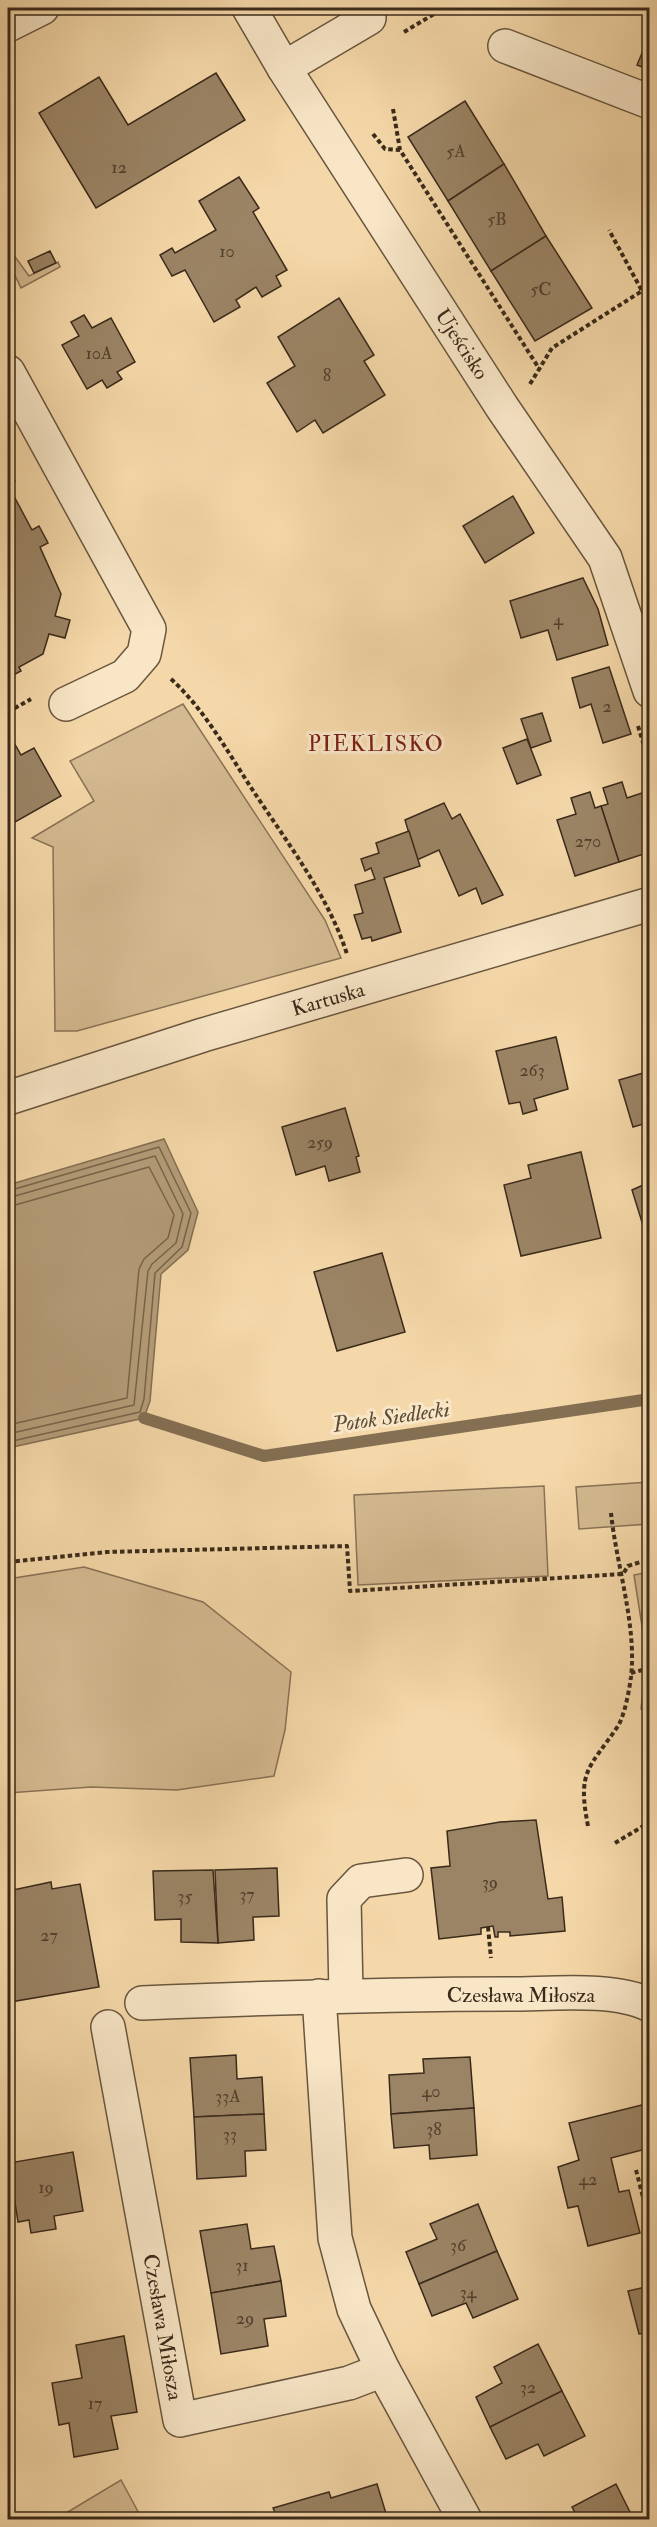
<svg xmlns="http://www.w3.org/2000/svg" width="657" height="2527" viewBox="0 0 657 2527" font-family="'IM FELL Double Pica',serif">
  <rect width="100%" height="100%" fill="#f5d8a9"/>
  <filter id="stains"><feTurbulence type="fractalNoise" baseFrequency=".00333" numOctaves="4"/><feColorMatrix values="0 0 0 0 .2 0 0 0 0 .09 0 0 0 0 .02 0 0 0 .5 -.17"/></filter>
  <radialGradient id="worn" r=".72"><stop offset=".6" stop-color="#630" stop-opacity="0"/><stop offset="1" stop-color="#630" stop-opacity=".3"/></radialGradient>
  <!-- green -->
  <g fill="#d5ba91" stroke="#887256" stroke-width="1.5">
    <path d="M8,247L29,276L58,262L60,267L21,288L8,261Z"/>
    <path d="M183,704L325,920L341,958L77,1031H55L53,847L32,838L94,801L70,761Z"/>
    <path d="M649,1482V1524L579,1529L576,1487Z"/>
    <path d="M544,1486L548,1576L358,1585L354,1495Z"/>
    <path d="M84,1567L203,1602L291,1672L285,1730L274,1776L177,1790L91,1787L8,1793V1579Z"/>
    <path d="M649,1572H650L649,1711L641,1709L647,1658L634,1575Z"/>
    <path d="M121,2480L142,2519H56Z"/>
  </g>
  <!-- water -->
  <path fill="#b59d79" stroke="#846f53" stroke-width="1.5" d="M164,1139L198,1212L188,1250L161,1274L150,1401L144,1418L8,1448V1185Z"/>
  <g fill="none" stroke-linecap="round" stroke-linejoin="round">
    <!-- shore -->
    <g stroke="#78644a" stroke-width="1.5">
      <path d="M8,1191L159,1147L191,1213L182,1247L155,1273L144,1399L140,1412L8,1442"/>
      <path d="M8,1198L155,1156L183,1214L176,1243L152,1264L148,1271L134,1405L8,1434"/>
      <path d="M8,1207L149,1167L174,1215L168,1238L144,1259L139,1269L127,1398L8,1425"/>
    </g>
    <!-- stream -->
    <path stroke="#846f53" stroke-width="12" d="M144,1418L264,1456L650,1399"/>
  </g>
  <!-- building -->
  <g fill="#9b8465" stroke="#3a2a1b" stroke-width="1.5">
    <path d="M650,34V70L637,65Z"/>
    <path d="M216,73L245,120L96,208L39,113L99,77L128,125Z"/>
    <path d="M465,101L504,164L448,201L408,137Z"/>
    <path d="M504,164L546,236L491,271L448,201Z"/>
    <path d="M239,177L259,208L253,212L287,270L276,276L281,286L262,297L256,287L236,300L240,307L214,322L185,270L172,276L160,255L172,248L175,253L216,230L199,201Z"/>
    <path d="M546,236L592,308L535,341L491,271Z"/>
    <path d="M50,251L56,263L34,273L28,261Z"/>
    <path d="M339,298L374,355L364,361L385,395L323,433L315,420L297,432L267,383L295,366L278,337Z"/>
    <path d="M84,315L92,328L111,318L135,362L117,372L122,379L107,388L102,380L87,389L62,345L79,336L71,322Z"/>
    <path d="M8,467L15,481L8,485L32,530L39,526L48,543L40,547L61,594L55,616L70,620L65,638L49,634L43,654L19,667L21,671L8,678Z"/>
    <path d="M513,496L534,533L485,563L463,526Z"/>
    <path d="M583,578L598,609L608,645L557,660L548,630L521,638L510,601Z"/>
    <path d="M609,667L631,734L603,743L591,704L580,708L572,678Z"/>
    <path d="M542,713L551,741L531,748L521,719Z"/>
    <path d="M12,739L21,755L34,748L61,796L8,826V742Z"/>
    <path d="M527,739L541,775L517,784L503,748Z"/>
    <path d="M622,782L627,798L645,792L650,806V852L619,862L601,806L608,804L603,788Z"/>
    <path d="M590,792L595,808L601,806L619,862L575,876L557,820L576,814L571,798Z"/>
    <path d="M444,803L452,819L460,814L503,895L482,904L476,888L459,896L439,850L417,860L405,820Z"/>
    <path d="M409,831L420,866L384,878L401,932L372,941L371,937L362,939L354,915L363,913L355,885L375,879L371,868L365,871L361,859L379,853L376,843Z"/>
    <path d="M556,1037L568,1089L534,1099L537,1110L523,1114L520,1102L509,1104L496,1051Z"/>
    <path d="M650,1071V1122L633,1127L619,1080Z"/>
    <path d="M345,1108L359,1156L356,1157L360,1172L329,1181L325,1166L296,1175L282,1127Z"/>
    <path d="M581,1152L601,1238L521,1256L504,1185L531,1178L528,1165Z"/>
    <path d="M650,1182V1248L632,1190Z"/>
    <path d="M382,1253L405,1332L337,1351L314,1272Z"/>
    <path d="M536,1820L548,1899L562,1897L565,1931L510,1936V1932H498V1937H495L493,1926L481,1928V1934L439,1939L431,1868L450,1866L447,1831L500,1822Z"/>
    <path d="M277,1868L279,1916L253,1917L254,1940L218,1943L215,1870Z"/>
    <path d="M213,1870L218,1943L181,1942V1919L155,1920L153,1871Z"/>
    <path d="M51,1882L52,1889L80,1884L99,1987L10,2002L8,1891Z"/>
    <path d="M236,2055L237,2079L262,2077L264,2114L194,2117L190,2058Z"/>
    <path d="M470,2057L474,2108L391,2114L389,2075L424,2073L423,2059Z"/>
    <path d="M650,2103V2148L611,2158L619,2192L629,2190L640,2233L588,2246L578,2206L568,2208L558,2167L579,2160L569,2123Z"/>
    <path d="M474,2108L477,2155L430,2159L429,2145L394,2148L391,2114Z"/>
    <path d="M264,2114L266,2150L245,2151L246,2176L197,2179L194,2117Z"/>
    <path d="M73,2152L83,2211L54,2216L56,2229L31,2233L29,2220L18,2222L9,2163Z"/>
    <path d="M478,2204L497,2251L419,2284L406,2252L437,2239L430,2224Z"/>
    <path d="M247,2224L251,2249L274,2246L281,2281L211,2293L200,2231Z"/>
    <path d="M497,2251L518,2299L473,2318L466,2303L432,2316L419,2284Z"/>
    <path d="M281,2281L286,2316L264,2319L268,2346L221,2354L211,2293Z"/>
    <path d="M650,2286V2333L639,2334L628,2291Z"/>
    <path d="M124,2336L137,2412L111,2416L118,2449L74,2457L69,2423L59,2425L52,2383L82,2378L76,2345Z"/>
    <path d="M538,2344L562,2391L490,2427L476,2397L502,2383L494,2367Z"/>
    <path d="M562,2391L585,2436L544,2456L538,2444L506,2459L490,2427Z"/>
    <path d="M377,2484L388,2520H262L276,2515L273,2508L329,2492L331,2498Z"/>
    <path d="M616,2484L634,2520H579L572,2507Z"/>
  </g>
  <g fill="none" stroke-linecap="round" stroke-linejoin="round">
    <defs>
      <g id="minor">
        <path d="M249,8L284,68L502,407L605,558L650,691"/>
        <path d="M8,25L42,8"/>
        <path d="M505,46L650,102"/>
        <path d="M284,68L369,18L363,8"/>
        <path d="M8,372L149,629L144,654L125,676L66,704"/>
        <path d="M8,1098L203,1035L650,904"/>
        <path d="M346,1994L344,1899L361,1881L406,1875"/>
        <path d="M319,1996L335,2238L354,2309L383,2370L465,2520"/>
        <path d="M142,2003C265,1998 387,1994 510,1994C551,1994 614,1987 650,2005"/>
        <path d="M108,2027L180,2420L349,2383L383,2370"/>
      </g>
    </defs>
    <!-- minor casing -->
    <use href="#minor" stroke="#69563e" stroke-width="36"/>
    <!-- path -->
    <g stroke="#3a2a1b" stroke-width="4" stroke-dasharray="4.5 3" stroke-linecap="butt">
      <path d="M404,32L444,8"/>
      <path d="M393,109L400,150L540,370"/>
      <path d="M373,134L385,149L400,150"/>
      <path d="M530,384L552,348L642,291L609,230"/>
      <path d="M171,679C205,710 227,751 252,789C286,841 328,895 347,954"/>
      <path d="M8,712L31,699"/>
      <path d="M638,726L650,765"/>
      <path d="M8,1562L107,1552L347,1546L350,1591L623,1574L628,1566L650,1559"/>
      <path d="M631,1673L650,1668"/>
      <path d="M588,1826C577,1770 589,1769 618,1726C625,1714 629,1691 631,1677C637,1626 616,1563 611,1513"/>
      <path d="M615,1843L650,1822"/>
      <path d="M488,1927L491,1958"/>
      <path d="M636,2170L645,2205L650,2204"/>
    </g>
    <!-- minor -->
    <use href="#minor" stroke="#f8e6c7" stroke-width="33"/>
  </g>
  <g text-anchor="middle" stroke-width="6" stroke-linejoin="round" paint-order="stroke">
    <!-- number labels -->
    <g font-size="18" fill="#52402e">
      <text x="456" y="157">5A</text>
      <text x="119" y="173">12</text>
      <text x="497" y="225">5B</text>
      <text x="227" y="257">10</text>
      <text x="541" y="295">5C</text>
      <text x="99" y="359">10A</text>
      <text x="327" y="381">8</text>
      <text x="558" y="625">4</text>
      <text x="607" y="712">2</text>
      <text x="588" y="847">270</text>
      <text x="532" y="1076">263</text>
      <text x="320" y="1148">259</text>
      <text x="490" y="1888">39</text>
      <text x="247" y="1900">37</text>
      <text x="185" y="1902">35</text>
      <text x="49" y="1941">27</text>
      <text x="431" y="2097">40</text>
      <text x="228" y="2102">33A</text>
      <text x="434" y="2135">38</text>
      <text x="230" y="2140">33</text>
      <text x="588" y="2185">42</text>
      <text x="46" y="2193">19</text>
      <text x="458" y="2251">36</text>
      <text x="242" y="2271">31</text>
      <text x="468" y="2298">34</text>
      <text x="245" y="2324">29</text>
      <text x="528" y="2393">32</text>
      <text x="95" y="2409">17</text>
    </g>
    <!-- street labels -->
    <g font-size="21" fill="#3a2a1b" stroke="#f8e6c7">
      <text transform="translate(462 344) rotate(57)" y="7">Ujeścisko</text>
      <text transform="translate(328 999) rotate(-16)" y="7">Kartuska</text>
      <text x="521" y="2002">Czesława Miłosza</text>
      <text transform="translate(163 2327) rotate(80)" y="7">Czesława Miłosza</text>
    </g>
    <!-- neighbourhood labels -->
    <g font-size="22" letter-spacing="1.5" fill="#7a1f14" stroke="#f8e6c7">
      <text x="376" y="751">PIEKLISKO</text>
    </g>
    <!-- water labels -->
    <g font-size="22" font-style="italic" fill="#5f4c37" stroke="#f8e6c7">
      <text transform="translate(391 1416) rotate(-8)" y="8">Potok Siedlecki</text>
    </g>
  </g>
  <!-- margin -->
  <rect width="657" height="2527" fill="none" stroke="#f5d8a9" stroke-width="30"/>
  <rect x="9" y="9" width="639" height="2509" fill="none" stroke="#3a2a1b" stroke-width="3"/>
  <rect x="15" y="15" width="627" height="2497" fill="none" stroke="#3a2a1b" stroke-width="1.5"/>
  <rect width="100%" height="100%" filter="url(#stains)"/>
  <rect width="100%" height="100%" fill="url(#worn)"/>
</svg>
